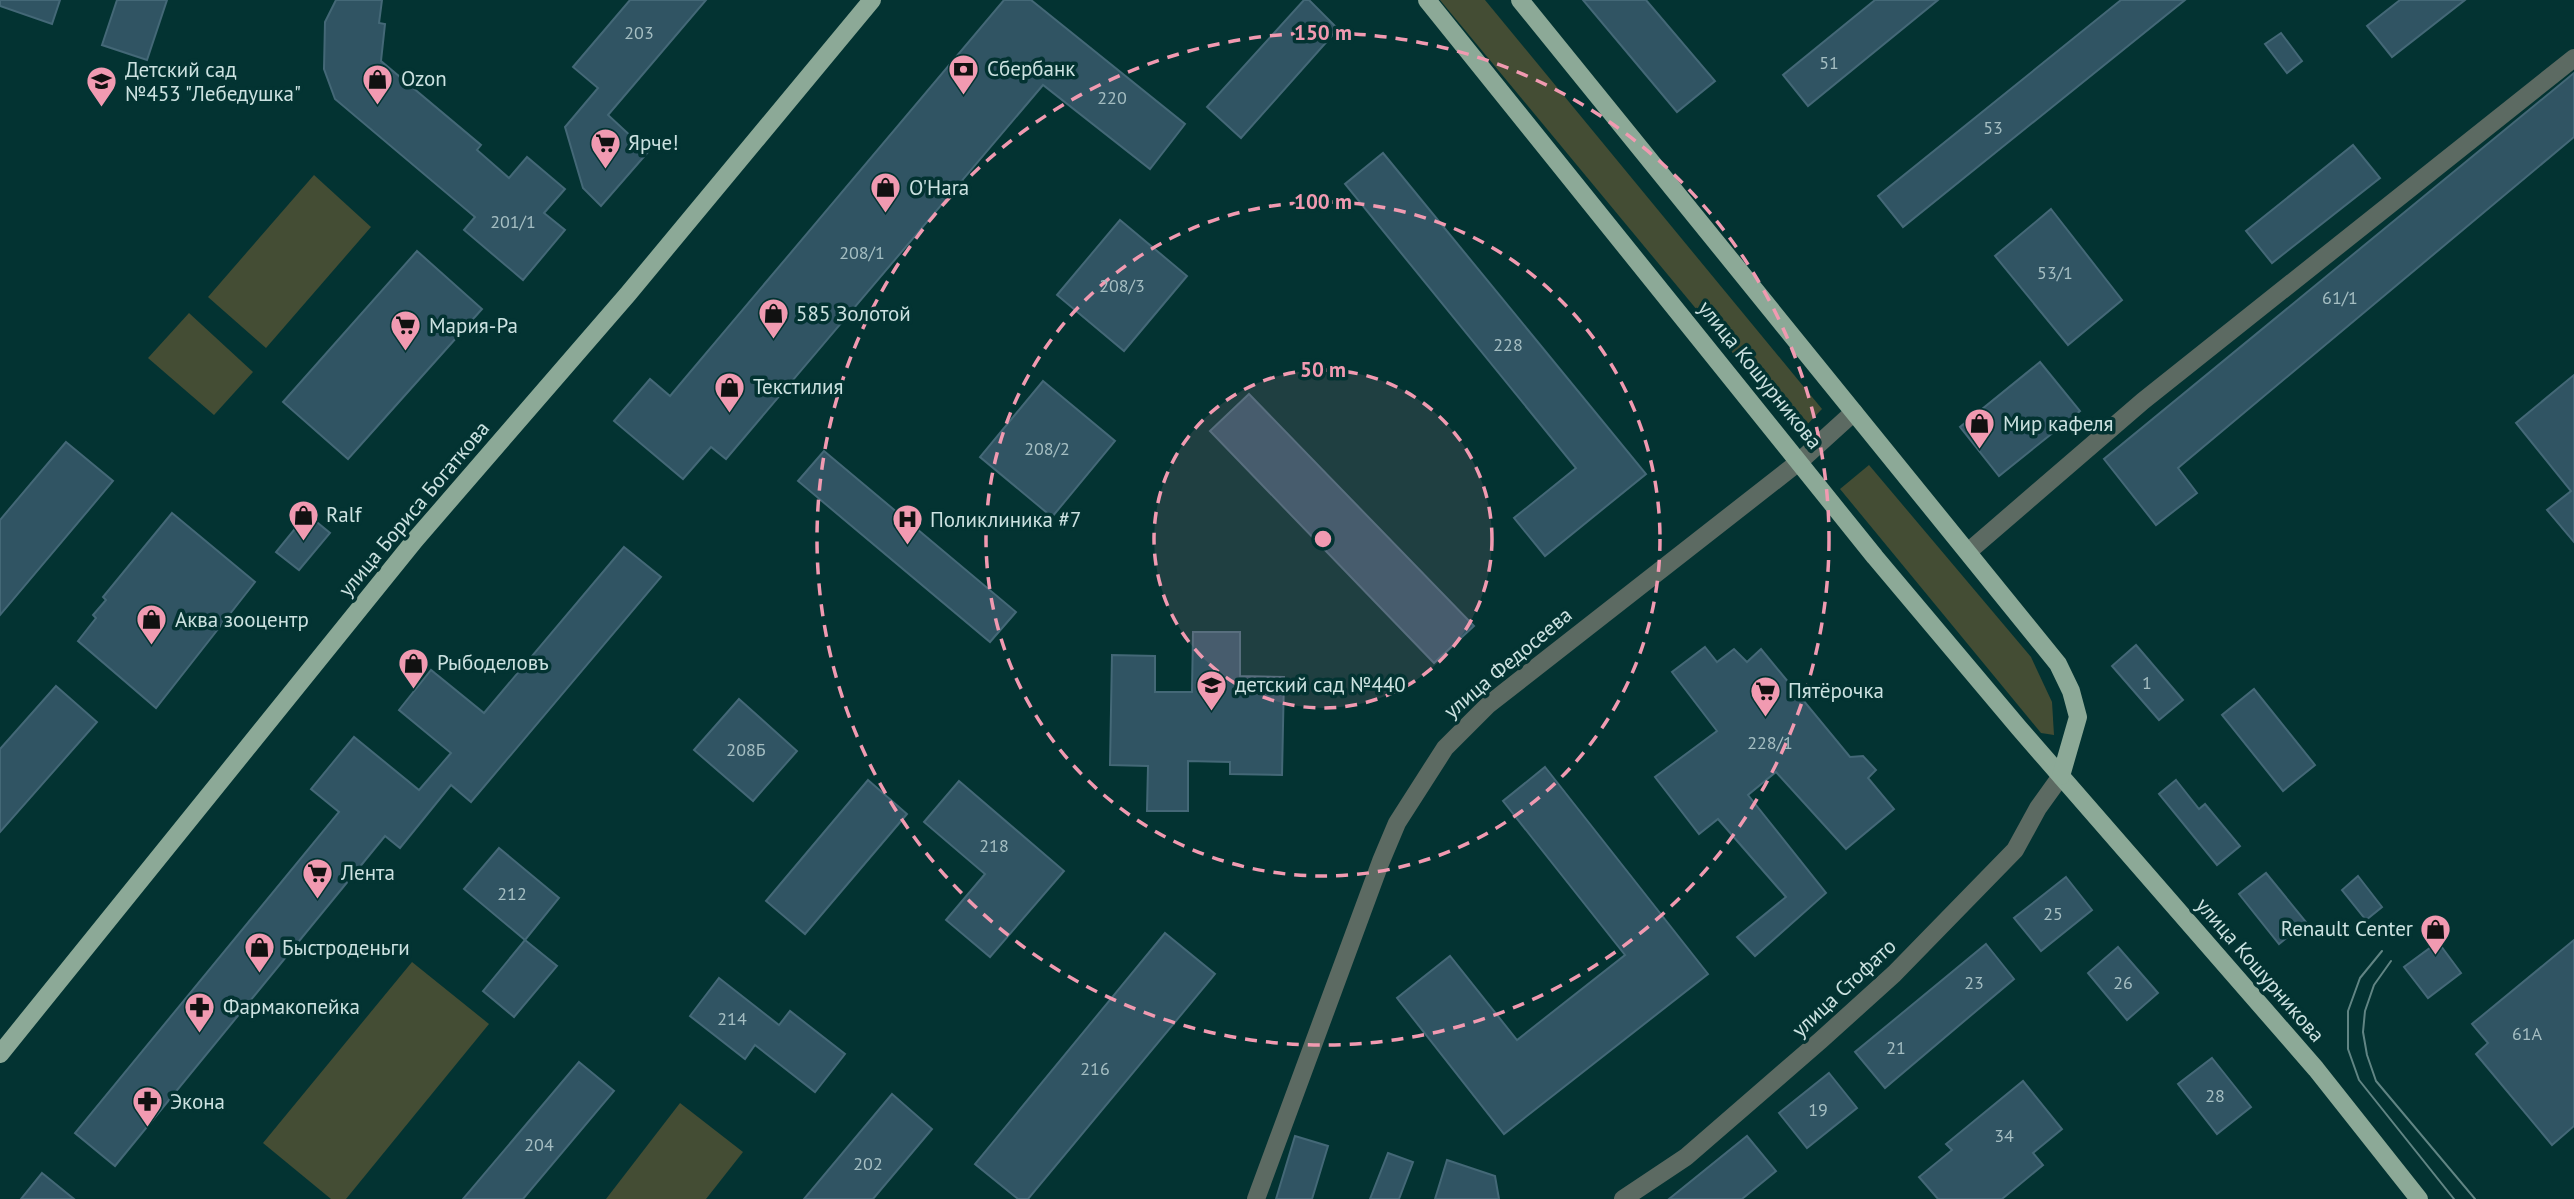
<svg xmlns="http://www.w3.org/2000/svg" width="2574" height="1199" viewBox="0 0 2574 1199" font-family="'PT Sans',sans-serif">
  <rect width="100%" height="100%" fill="#033332"/>
  <!-- green -->
  <g fill="#444d34">
    <path d="M1440,0H1485L1822,409L1799,433Z"/>
    <path d="M314,175L371,227L266,348L208,297Z"/>
    <path d="M189,313L253,372L214,415L148,358Z"/>
    <path d="M1869,465L2031,657L2052,702L2054,735L2041,733L1840,489Z"/>
    <path d="M412,962L489,1024L346,1199H331L263,1143Z"/>
    <path d="M680,1103L743,1152L706,1199H606Z"/>
  </g>
  <!-- building -->
  <g fill="#305463" stroke="#446877" stroke-width="2">
    <path d="M0,0H60L52,24L0,6Z"/>
    <path d="M117,0H167L147,60L102,45Z"/>
    <path d="M336,0H382L379,23L385,24L381,61L481,145L477,150L509,178L527,157L565,189L544,213L565,230L523,280L464,230L475,217L335,99L324,69L325,22Z"/>
    <path d="M630,0H706L608,115L648,152L601,206L583,188L565,127L598,88L573,67Z"/>
    <path d="M1004,0H1031L1185,124L1150,169L1043,85L726,459L711,447L683,479L614,421L650,379L670,396Z"/>
    <path d="M1304,0H1309L1338,29L1241,138L1207,107Z"/>
    <path d="M1583,0H1646L1715,81L1677,112Z"/>
    <path d="M1875,0H1938L1808,106L1783,75Z"/>
    <path d="M2121,0H2185L1903,227L1878,196Z"/>
    <path d="M2400,0H2465L2392,57L2367,26Z"/>
    <path d="M2281,33L2302,61L2287,73L2265,44Z"/>
    <path d="M2574,73V137L2178,468L2197,493L2156,525L2104,459Z"/>
    <path d="M2353,145L2380,178L2272,263L2246,231Z"/>
    <path d="M1383,153L1646,474L1545,556L1514,518L1576,468L1345,184Z"/>
    <path d="M2051,209L2122,300L2068,345L1995,256Z"/>
    <path d="M1120,220L1187,276L1124,351L1057,295Z"/>
    <path d="M417,251L482,309L348,459L283,402Z"/>
    <path d="M2040,362L2080,411L1999,476L1960,427Z"/>
    <path d="M2574,375V542L2547,510L2571,491L2516,423Z"/>
    <path d="M1043,381L1115,441L1052,517L980,457Z"/>
    <path d="M1249,394L1474,626L1434,663L1210,431Z"/>
    <path d="M66,442L113,481L0,615V520Z"/>
    <path d="M824,451L1016,612L990,642L798,481Z"/>
    <path d="M172,513L255,582L156,708L78,641L96,618L93,615L106,600L103,597Z"/>
    <path d="M307,514L330,533L299,570L276,552Z"/>
    <path d="M624,547L661,577L471,802L451,785L400,848L385,836L115,1166L75,1133L339,812L311,789L354,737L419,790L451,753L399,710L431,670L484,713Z"/>
    <path d="M1193,632H1240V676L1284,677L1282,775L1230,774V762L1188,761V811H1147L1148,766L1110,765L1112,655L1155,656V692H1192Z"/>
    <path d="M2136,645L2183,700L2159,720L2112,666Z"/>
    <path d="M1705,647L1717,662L1734,649L1747,662L1761,649L1850,757L1863,756L1876,770L1868,778L1894,809L1846,849L1776,772L1748,795L1826,893L1755,956L1737,937L1786,897L1718,819L1699,834L1655,777L1717,731L1672,672Z"/>
    <path d="M56,686L97,722L0,832V749Z"/>
    <path d="M2254,689L2315,765L2283,791L2222,715Z"/>
    <path d="M739,699L797,751L753,801L694,750Z"/>
    <path d="M1545,767L1708,974L1504,1134L1397,998L1450,956L1517,1040L1625,955L1503,801Z"/>
    <path d="M868,780L907,814L805,934L766,901Z"/>
    <path d="M2176,780L2199,809L2205,804L2240,846L2217,865L2159,794Z"/>
    <path d="M959,781L1064,871L990,957L946,920L985,874L924,822Z"/>
    <path d="M499,848L559,898L525,940L464,889Z"/>
    <path d="M2266,873L2306,922L2279,944L2239,894Z"/>
    <path d="M2358,876L2382,907L2366,920L2342,890Z"/>
    <path d="M2066,877L2092,910L2041,951L2014,918Z"/>
    <path d="M1165,933L1215,974L1028,1199H1018L975,1164Z"/>
    <path d="M525,940L557,966L514,1017L483,991Z"/>
    <path d="M2574,940V1126L2552,1145L2476,1054L2488,1043L2472,1024Z"/>
    <path d="M2438,942L2461,973L2428,998L2404,967Z"/>
    <path d="M1986,944L2014,979L1885,1088L1855,1052Z"/>
    <path d="M2118,947L2158,993L2127,1020L2088,973Z"/>
    <path d="M719,978L779,1025L790,1011L845,1054L815,1092L755,1045L745,1059L690,1016Z"/>
    <path d="M2212,1058L2251,1107L2217,1134L2178,1084Z"/>
    <path d="M579,1062L614,1091L523,1199H463Z"/>
    <path d="M1829,1073L1857,1108L1807,1148L1779,1113Z"/>
    <path d="M2023,1081L2062,1129L2033,1153L2043,1165L2002,1199H1938L1919,1177L1952,1150L1946,1144Z"/>
    <path d="M892,1094L932,1129L873,1199H804Z"/>
    <path d="M1295,1136L1328,1146L1312,1199H1276Z"/>
    <path d="M1747,1136L1776,1171L1742,1199H1669Z"/>
    <path d="M1388,1153L1413,1162L1399,1199H1370Z"/>
    <path d="M1447,1160L1495,1176L1499,1199H1435Z"/>
    <path d="M42,1173L74,1199H21Z"/>
  </g>
  <g fill="none" stroke-linecap="round" stroke-linejoin="round">
    <!-- minor -->
    <g stroke="#5c6a62" stroke-width="18">
      <path d="M1969,551L2143,401L2574,58"/>
      <path d="M1256,1199L1381,861L1397,823L1445,748L1488,705L1800,461L1854,412"/>
      <path d="M1623,1199L1686,1157L1821,1040L1894,974L2015,850L2038,808L2061,776"/>
    </g>
    <!-- major -->
    <g stroke="#8ca997" stroke-width="18">
      <path d="M1427,0L1875,557L2019,728L2316,1069L2419,1199"/>
      <path d="M1520,0L2058,664L2071,691L2078,717L2061,776"/>
      <path d="M0,1054L415,540L628,294L872,0"/>
    </g>
    <!-- tram -->
    <g stroke="#618584" stroke-width="2">
      <path d="M2382,951L2360,978L2348,1011V1049L2359,1080L2454,1199"/>
      <path d="M2391,961L2374,985L2365,1011L2363,1032L2367,1055L2376,1081L2475,1199"/>
    </g>
  </g>
  <!-- distance rings -->
  <circle cx="1323" cy="539" r="169" fill="#f19ab1" fill-opacity=".12"/>
  <g fill="none" stroke="#f19ab1" stroke-width="3.5" stroke-dasharray="12 9">
    <circle cx="1323" cy="539" r="169"/>
    <circle cx="1323" cy="539" r="337"/>
    <circle cx="1323" cy="539" r="506"/>
  </g>
  <!-- icons -->
  <defs>
    <symbol id="bank-pin" viewBox="-11 -11 22 30"><path d="M0 17L-7.5 6A9.5 9.5 0 1 1 7.5 6Z" fill="#f19ab1" stroke="#033332"/><path d="M-6-4H6V4H-6ZM0-2.3a2.3 2.3 0 1 0 0 4.6a2.3 2.3 0 1 0 0-4.6Z" fill="#111"/></symbol>
    <symbol id="shop-pin" viewBox="-11 -11 22 30"><path d="M0 17L-7.5 6A9.5 9.5 0 1 1 7.5 6Z" fill="#f19ab1" stroke="#033332"/><path d="M-5-2.5h2.3a2.7 3.5 0 0 1 5.4 0H5L5.5 6h-11ZM-1.5-2.5h3a1.5 2.3 0 0 0-3 0Z" fill="#111"/></symbol>
    <symbol id="school-pin" viewBox="-11 -11 22 30"><path d="M0 17L-7.5 6A9.5 9.5 0 1 1 7.5 6Z" fill="#f19ab1" stroke="#033332"/><path d="M0-5L7-2L0 1L-7-2ZM-4 1L0 2.5L4 1V4Q0 6-4 4Z" fill="#111"/></symbol>
    <symbol id="supermarket-pin" viewBox="-11 -11 22 30"><path d="M0 17L-7.5 6A9.5 9.5 0 1 1 7.5 6Z" fill="#f19ab1" stroke="#033332"/><path d="M-6-5.5h2.5l.6 2H6L4.5 2H-2.5L-4.4-4H-6ZM-1.5 3.2a1.3 1.3 0 1 0 .1 0ZM3 3.2a1.3 1.3 0 1 0 .1 0Z" fill="#111"/></symbol>
    <symbol id="hospital-pin" viewBox="-11 -11 22 30"><path d="M0 17L-7.5 6A9.5 9.5 0 1 1 7.5 6Z" fill="#f19ab1" stroke="#033332"/><path d="M-5-5h3v3.5h4V-5h3V5h-3V1.5h-4V5h-3Z" fill="#111"/></symbol>
    <symbol id="pharmacy-pin" viewBox="-11 -11 22 30"><path d="M0 17L-7.5 6A9.5 9.5 0 1 1 7.5 6Z" fill="#f19ab1" stroke="#033332"/><path d="M-2-6h4v4h4v4h-4v4h-4v-4h-4v-4h4Z" fill="#111"/></symbol>
  </defs>
  <g fill-rule="evenodd">
    <use href="#bank-pin" x="946" y="52" width="35" height="47"/>
    <use href="#shop-pin" x="360" y="62" width="35" height="47"/>
    <use href="#school-pin" x="84" y="64" width="35" height="47"/>
    <use href="#supermarket-pin" x="588" y="126" width="35" height="47"/>
    <use href="#shop-pin" x="868" y="170" width="35" height="47"/>
    <use href="#shop-pin" x="756" y="296" width="35" height="47"/>
    <use href="#supermarket-pin" x="388" y="308" width="35" height="47"/>
    <use href="#shop-pin" x="712" y="370" width="35" height="47"/>
    <use href="#shop-pin" x="1962" y="406" width="35" height="47"/>
    <use href="#shop-pin" x="286" y="498" width="35" height="47"/>
    <use href="#hospital-pin" x="890" y="502" width="35" height="47"/>
    <use href="#shop-pin" x="134" y="602" width="35" height="47"/>
    <use href="#shop-pin" x="396" y="646" width="35" height="47"/>
    <use href="#school-pin" x="1194" y="668" width="35" height="47"/>
    <use href="#supermarket-pin" x="1748" y="674" width="35" height="47"/>
    <use href="#supermarket-pin" x="300" y="856" width="35" height="47"/>
    <use href="#shop-pin" x="2418" y="912" width="35" height="47"/>
    <use href="#shop-pin" x="242" y="930" width="35" height="47"/>
    <use href="#pharmacy-pin" x="182" y="990" width="35" height="47"/>
    <use href="#pharmacy-pin" x="130" y="1084" width="35" height="47"/>
  </g>
  <g text-anchor="middle" stroke-width="7" stroke-linejoin="round" paint-order="stroke">
    <!-- number labels -->
    <g font-size="18" fill="#a5bec2">
      <text x="639" y="39">203</text>
      <text x="1829" y="69">51</text>
      <text x="1112" y="104">220</text>
      <text x="1993" y="134">53</text>
      <text x="513" y="228">201/1</text>
      <text x="862" y="259">208/1</text>
      <text x="2055" y="279">53/1</text>
      <text x="1122" y="292">208/3</text>
      <text x="2340" y="304">61/1</text>
      <text x="1508" y="351">228</text>
      <text x="1047" y="455">208/2</text>
      <text x="2147" y="689">1</text>
      <text x="1770" y="749">228/1</text>
      <text x="746" y="756">208Б</text>
      <text x="994" y="852">218</text>
      <text x="512" y="900">212</text>
      <text x="2053" y="920">25</text>
      <text x="1974" y="989">23</text>
      <text x="2123" y="989">26</text>
      <text x="732" y="1025">214</text>
      <text x="2527" y="1040">61А</text>
      <text x="1896" y="1054">21</text>
      <text x="1095" y="1075">216</text>
      <text x="2215" y="1102">28</text>
      <text x="1818" y="1116">19</text>
      <text x="2004" y="1142">34</text>
      <text x="539" y="1151">204</text>
      <text x="868" y="1170">202</text>
    </g>
    <!-- poi labels -->
    <g font-size="21" fill="#cce2e1" stroke="#033332" text-anchor="start">
      <text x="987" y="76">Сбербанк</text>
      <text x="125" y="77">Детский сад<tspan x="125" dy="24">№453 "Лебедушка"</tspan></text>
      <text x="401" y="86">Ozon</text>
      <text x="628" y="150">Ярче!</text>
      <text x="909" y="195">O'Hara</text>
      <text x="796" y="321">585 Золотой</text>
      <text x="429" y="333">Мария-Ра</text>
      <text x="753" y="394">Текстилия</text>
      <text x="2003" y="431">Мир кафеля</text>
      <text x="326" y="522">Ralf</text>
      <text x="930" y="527">Поликлиника #7</text>
      <text x="175" y="627">Аква зооцентр</text>
      <text x="437" y="670">Рыбоделовъ</text>
      <text x="1235" y="692">детский сад №440</text>
      <text x="1788" y="698">Пятёрочка</text>
      <text x="341" y="880">Лента</text>
      <text x="2413" y="936" text-anchor="end">Renault Center</text>
      <text x="282" y="955">Быстроденьги</text>
      <text x="223" y="1014">Фармакопейка</text>
      <text x="170" y="1109">Экона</text>
    </g>
    <!-- street labels -->
    <g font-size="21" fill="#cce2e1" stroke="#033332">
      <text transform="translate(1760 375) rotate(51)" y="7">улица Кошурникова</text>
      <text transform="translate(414 509) rotate(-50)" y="7">улица Бориса Богаткова</text>
      <text transform="translate(1508 663) rotate(-40)" y="7">улица Федосеева</text>
      <text transform="translate(2260 970) rotate(49)" y="7">улица Кошурникова</text>
      <text transform="translate(1844 988) rotate(-43)" y="7">улица Стофато</text>
    </g>
  </g>
  <circle cx="1323" cy="539" r="10" fill="#f19ab1" stroke="#033332" stroke-width="3.5"/>
  <g font-size="21" text-anchor="middle" font-weight="bold" fill="#f19ab1" stroke="#033332" stroke-width="7" stroke-linejoin="round" paint-order="stroke">
    <text x="1323" y="40">150 m</text>
    <text x="1323" y="209">100 m</text>
    <text x="1323" y="377">50 m</text>
  </g>
</svg>
